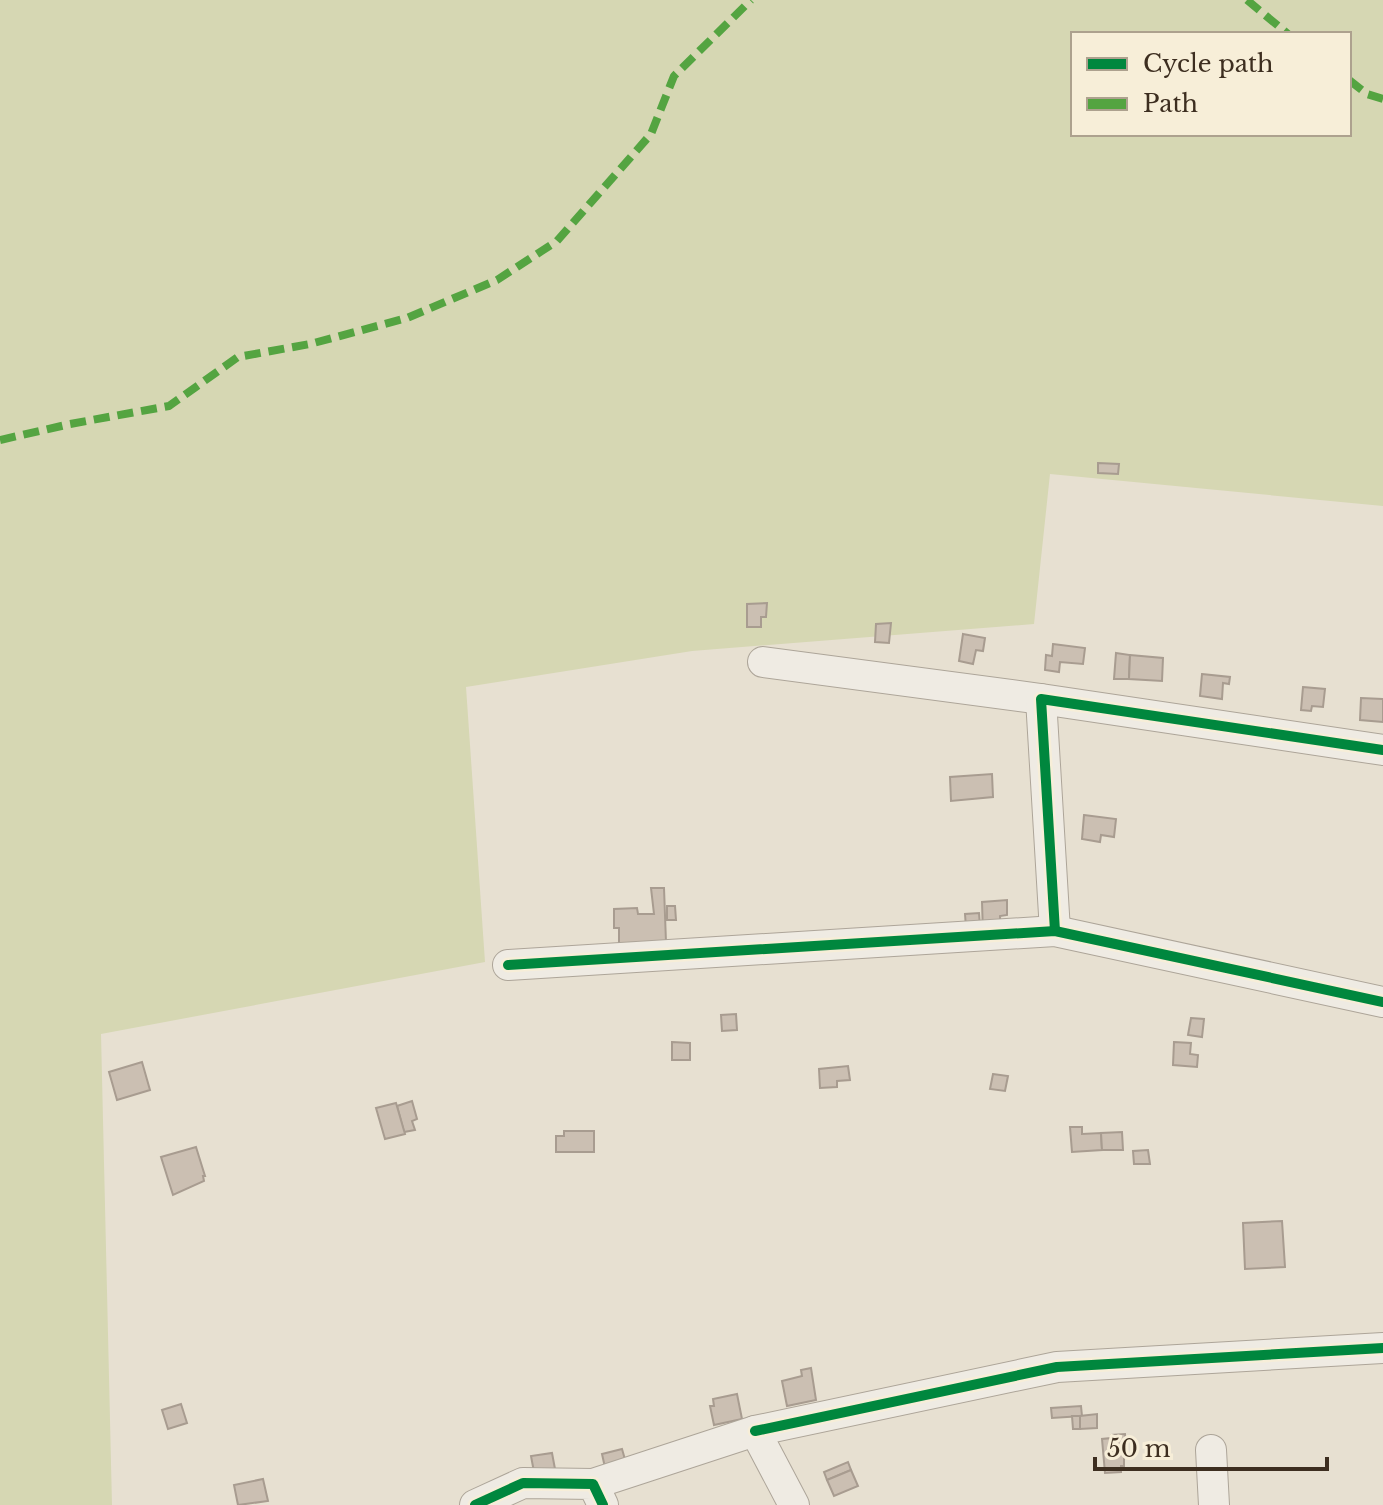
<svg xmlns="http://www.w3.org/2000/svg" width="1383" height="1505" viewBox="0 0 1383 1505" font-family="'Libre Baskerville',serif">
  <rect width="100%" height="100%" fill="#e7e0d1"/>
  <!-- green -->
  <path fill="#d6d7b3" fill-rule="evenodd" d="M0,0H1383V506L1050,474L1034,624L692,651L466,687L485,962L101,1034L112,1505H0ZM1073,34H1349V134H1073Z"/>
  <!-- building -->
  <g fill="#cbbfb2" stroke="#a89c90" stroke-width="2">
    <path d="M1098,463L1119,464L1118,474L1098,473Z"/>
    <path d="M767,603L766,617H761V627H747V604Z"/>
    <path d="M891,623L889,643L875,642L876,624Z"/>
    <path d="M963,634L985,638L983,651L976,650L973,664L959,661Z"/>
    <path d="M1053,644L1085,648L1083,664L1060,662L1059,672L1045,670L1046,655L1052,656Z"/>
    <path d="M1116,653L1130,655L1129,679H1114Z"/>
    <path d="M1130,655L1163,658L1162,681L1129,679Z"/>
    <path d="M1202,674L1230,677L1229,684L1223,683L1222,699L1200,696Z"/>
    <path d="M1303,687L1325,689L1323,707L1312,706L1311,711L1301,710Z"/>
    <path d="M1361,698L1383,699V722L1360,720Z"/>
    <path d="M992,774L993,797L951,801L950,777Z"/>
    <path d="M1084,815L1116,819L1114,837L1101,835L1100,842L1082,839Z"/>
    <path d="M651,888H664L666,942L619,944V928H614V909L637,908L638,914H654Z"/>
    <path d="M1007,900V915L1000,916L1001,933L983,934L982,902Z"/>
    <path d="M667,906H675L676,920H667Z"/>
    <path d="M979,913L980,927L966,928L965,914Z"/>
    <path d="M736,1014L737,1030L722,1031L721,1015Z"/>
    <path d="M1191,1018L1204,1019L1202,1037L1188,1035Z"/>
    <path d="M672,1042L690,1043V1060H672Z"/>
    <path d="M1174,1042L1191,1043L1190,1054L1198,1055L1197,1067L1173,1065Z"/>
    <path d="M142,1062L150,1090L117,1100L109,1072Z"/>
    <path d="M848,1066L850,1080L837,1081V1087L820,1088L819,1069Z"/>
    <path d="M993,1074L1008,1076L1005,1091L990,1089Z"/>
    <path d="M412,1101L417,1119L412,1121L415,1130L404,1132L397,1106Z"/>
    <path d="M396,1103L405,1134L385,1139L376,1108Z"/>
    <path d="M1070,1127H1082V1134L1101,1133L1102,1150L1072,1152Z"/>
    <path d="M564,1131H594V1152H556V1136H564Z"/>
    <path d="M1122,1132L1123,1150H1102L1101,1133Z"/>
    <path d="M196,1147L205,1176H203L204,1181L173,1195L161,1157Z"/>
    <path d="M1148,1150L1150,1164H1134L1133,1151Z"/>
    <path d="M1282,1221L1285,1267L1245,1269L1243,1223Z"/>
    <path d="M811,1368L816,1400L787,1406L782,1381L802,1376L801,1370Z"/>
    <path d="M737,1394L742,1419L714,1425L710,1406H714L713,1399Z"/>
    <path d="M181,1404L187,1423L168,1429L162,1410Z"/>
    <path d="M1081,1406L1082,1416L1052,1418L1051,1408Z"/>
    <path d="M1097,1414V1428L1080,1429V1416Z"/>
    <path d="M1072,1416H1080V1429H1073Z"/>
    <path d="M1125,1434L1127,1454L1124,1455V1466H1121V1472L1105,1473L1102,1439L1111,1438V1435Z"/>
    <path d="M622,1449L632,1484L606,1472L602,1454Z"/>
    <path d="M552,1453L558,1485L537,1488L531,1456Z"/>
    <path d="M848,1462L851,1470L827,1480L824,1472Z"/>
    <path d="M851,1470L858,1486L834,1496L827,1480Z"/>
    <path d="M263,1479L268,1501L238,1505L234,1485Z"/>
  </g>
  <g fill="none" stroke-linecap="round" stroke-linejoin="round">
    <defs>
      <g id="minor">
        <path d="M763,662L1041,699"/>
        <path d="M1055,931L1041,699L1383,750"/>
        <path d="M508,965L1055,931L1383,1002"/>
        <path d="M755,1431L1057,1367L1383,1348"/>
        <path d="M1211,1450L1214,1505"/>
        <path d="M593,1484L755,1431L794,1505"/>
        <path d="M475,1505L523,1483L593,1484L603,1505"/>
      </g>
    </defs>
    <!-- minor casing -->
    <use href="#minor" stroke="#ada599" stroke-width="32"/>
    <!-- minor -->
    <use href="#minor" stroke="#efebe3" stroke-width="30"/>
    <!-- quiet -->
    <g stroke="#54a441" stroke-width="8" stroke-dasharray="16 8" stroke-linecap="butt">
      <path d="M1247,0L1288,34"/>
      <path d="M1349,80L1367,94L1383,99"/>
      <path d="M0,440L70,424L169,406L238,357L310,344L407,318L497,280L557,241L651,134L674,76L751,0"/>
    </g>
    <defs>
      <g id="cycleway">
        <path d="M1055,931L1041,699L1383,750"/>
        <path d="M508,965L1055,931L1383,1002"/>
        <path d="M755,1431L1057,1367L1383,1348"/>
        <path d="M475,1505L523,1483L593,1484L603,1505"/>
      </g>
    </defs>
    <!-- cycleway casing -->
    <use href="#cycleway" stroke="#f7eed8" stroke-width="15"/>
    <!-- cycleway -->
    <use href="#cycleway" stroke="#00873e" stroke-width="10"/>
  </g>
  <!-- legend -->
  <rect x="1071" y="32" width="280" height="104" fill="#f7eed8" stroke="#ada18e" stroke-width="2"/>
  <rect x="1087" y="58" width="40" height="12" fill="#00873e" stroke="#ada18e" stroke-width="2"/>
  <text x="1143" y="72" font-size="24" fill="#3d2e20">Cycle path</text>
  <rect x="1087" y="98" width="40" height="12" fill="#54a441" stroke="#ada18e" stroke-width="2"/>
  <text x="1143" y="112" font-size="24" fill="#3d2e20">Path</text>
  <!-- scale -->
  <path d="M1095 1457v12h232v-12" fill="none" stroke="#3d2e20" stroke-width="4"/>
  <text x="1107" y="1457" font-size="24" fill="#3d2e20" stroke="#f7eed8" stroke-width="6" paint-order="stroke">50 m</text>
</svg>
